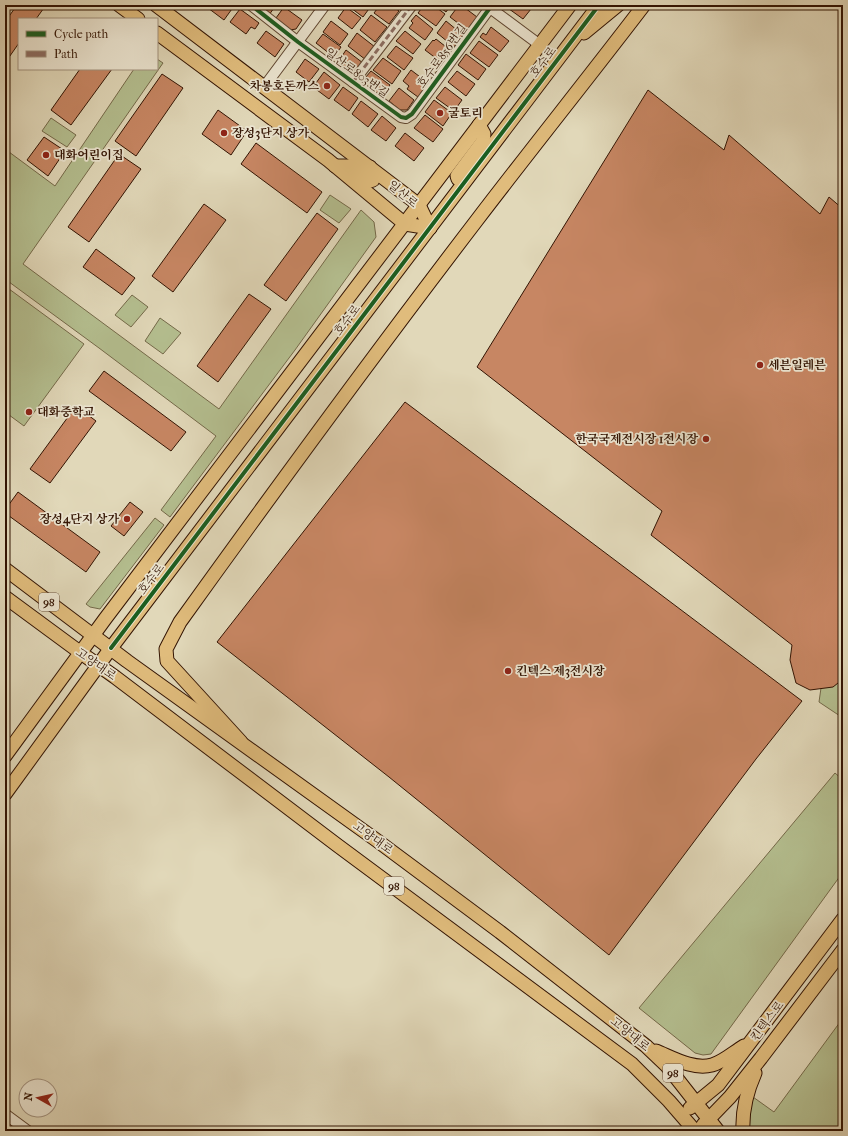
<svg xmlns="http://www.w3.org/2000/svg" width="848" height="1136" viewBox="0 0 848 1136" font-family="'IM FELL French Canon','Noto Serif KR',serif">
  <rect width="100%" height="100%" fill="#e1d8b9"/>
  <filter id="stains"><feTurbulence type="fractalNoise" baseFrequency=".005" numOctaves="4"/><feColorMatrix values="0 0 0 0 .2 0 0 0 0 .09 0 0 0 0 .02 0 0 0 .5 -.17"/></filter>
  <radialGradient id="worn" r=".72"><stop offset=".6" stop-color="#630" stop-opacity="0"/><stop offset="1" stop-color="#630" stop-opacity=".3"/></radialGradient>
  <!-- green -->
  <g fill="#b4be8f" stroke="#746949">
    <path d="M157,59L163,63L23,264L219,409L361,210L374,222L376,237L295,350L170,517L161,510L216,436L99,348L5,279V149L55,186L134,69H157Z"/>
    <path d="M51,118L76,135L67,147L42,131Z"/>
    <path d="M330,195L351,209L339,223L320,210Z"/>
    <path d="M5,286L84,344L24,426L5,412Z"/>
    <path d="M132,295L148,307L131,327L115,315Z"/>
    <path d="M160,318L181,333L163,354L145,341Z"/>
    <path d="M155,518L164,525L100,609L90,607L86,604Z"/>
    <path d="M843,678V718L819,702L821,688Z"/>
    <path d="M835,773L843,780V872L711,1054L703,1055L695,1053L639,1008Z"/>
    <path d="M843,1018V1131H751L748,1126L745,1112L753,1097L774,1112Z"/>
  </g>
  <!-- building -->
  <g fill="#c78663" stroke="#331403">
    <path d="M17,5H46L36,19H19V43L5,63V22Z"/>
    <path d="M204,5H232L234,6L224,20Z"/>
    <path d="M256,5H276L269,15Z"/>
    <path d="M347,5H370L371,6L363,17Z"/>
    <path d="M380,5H391L399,11L389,24L374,13Z"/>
    <path d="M424,5H433L445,14L436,26L418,13Z"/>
    <path d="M437,5H451L446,12Z"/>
    <path d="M459,5H461L477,17L467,30L450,17Z"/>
    <path d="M506,5H526L531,9L523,19L505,6Z"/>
    <path d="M284,7L302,20L296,29L290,30L276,18Z"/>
    <path d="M346,7L361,18L352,29L338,18Z"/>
    <path d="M240,9L259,23L255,29L251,27L246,34L230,22Z"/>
    <path d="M371,15L387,27L375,42L360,30Z"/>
    <path d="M416,15L433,29L425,40L409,28L413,23L411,21Z"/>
    <path d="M331,21L348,34L340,45L323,32Z"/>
    <path d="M446,21L463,35L454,47L437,33Z"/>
    <path d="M491,27L509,41L500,52L480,37L483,33L486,35Z"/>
    <path d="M266,31L284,44L275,57L257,43Z"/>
    <path d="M405,31L421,44L413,54L396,41Z"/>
    <path d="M357,33L375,47L366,60L348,46Z"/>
    <path d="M323,34L341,47L334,57L316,43Z"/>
    <path d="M436,39L450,50L441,62L425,50L433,40L434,41Z"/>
    <path d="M479,41L498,55L489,67L470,53Z"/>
    <path d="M396,46L413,58L404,70L387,57Z"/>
    <path d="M346,50L363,63L354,74L338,62Z"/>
    <path d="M466,54L486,69L478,80L458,65Z"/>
    <path d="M383,58L401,71L392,84L373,70Z"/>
    <path d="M305,59L319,69L309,82L296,72Z"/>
    <path d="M80,69H112L71,125L51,110Z"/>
    <path d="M411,70L428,83L418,97L407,89L409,86L403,81Z"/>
    <path d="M371,71L390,85L381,97L368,87L372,83L365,78Z"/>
    <path d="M457,71L475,84L466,96L448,82Z"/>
    <path d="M324,72L340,85L329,99L313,87Z"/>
    <path d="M162,74L183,88L136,156L115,141Z"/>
    <path d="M343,87L358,98L349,111L334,100Z"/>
    <path d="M445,87L462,100L454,111L436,98Z"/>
    <path d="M399,88L414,100L407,110H400L389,101Z"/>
    <path d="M648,90L724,150L729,135L820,214L829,197L843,209V679L833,687L810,690L796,683L790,660L792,645L651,535L662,511L477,367Z"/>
    <path d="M434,100L452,113L443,126L425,112Z"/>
    <path d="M361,101L378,114L368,127L352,114Z"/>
    <path d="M218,110L247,131L231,155L202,134Z"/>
    <path d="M425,115L443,129L433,142L414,128Z"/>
    <path d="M382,116L396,128L386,141L371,130Z"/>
    <path d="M405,133L424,148L414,161L395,146Z"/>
    <path d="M44,137L65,151L48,176L27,160Z"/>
    <path d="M256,143L322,192L307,213L241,164Z"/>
    <path d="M119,154L141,169L89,242L68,227Z"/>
    <path d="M204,204L226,220L173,292L152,276Z"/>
    <path d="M317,213L338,229L286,301L264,285Z"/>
    <path d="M96,249L135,278L122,295L83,267Z"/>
    <path d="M249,294L271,309L218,382L197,366Z"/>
    <path d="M104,371L186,432L171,451L89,391Z"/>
    <path d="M405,402L802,701L756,759L609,955L389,777L217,642Z"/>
    <path d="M76,406L96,421L50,483L30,469Z"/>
    <path d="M18,492L100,552L86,572L5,513V510Z"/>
    <path d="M130,502L143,512L124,536L111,526Z"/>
  </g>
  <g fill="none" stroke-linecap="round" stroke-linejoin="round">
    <defs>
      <g id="minor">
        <path d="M251,5L298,42L401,117L406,118L412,114L492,5"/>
        <path d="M486,5L540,45"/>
        <path d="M353,82L412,5"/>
        <path d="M264,87L325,5"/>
        <path d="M5,1114L28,1131"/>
      </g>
      <g id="major">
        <path d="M119,5L138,19"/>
        <path d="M156,5L419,205L430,228"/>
        <path d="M157,33L328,160L405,224L430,228"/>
        <path d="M584,33L618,5"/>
        <path d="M335,166H349L370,181L373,180L374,177L370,167"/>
        <path d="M467,178L460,180L458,179L457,176L483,141L484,134L479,125"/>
        <path d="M5,569L127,661L379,842L500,932L646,1046L667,1066L718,1131"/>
        <path d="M5,597L81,653L115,677L337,845L632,1064L669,1101L695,1131"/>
        <path d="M241,742L167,661L166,649L180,622C277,487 376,352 477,220C532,148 589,77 644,5"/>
        <path d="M5,756L105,619L570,5"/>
        <path d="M5,794L111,648L599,5"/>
        <path d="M656,1051C673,1058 693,1070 712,1065C723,1062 734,1052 744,1046"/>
        <path d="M690,1108L718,1085L843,919"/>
        <path d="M703,1125L730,1097L761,1058L843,950"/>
        <path d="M743,1131C742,1111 747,1091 755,1073"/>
      </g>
    </defs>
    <!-- minor casing -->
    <use href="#minor" stroke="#5e4530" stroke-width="12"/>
    <!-- major casing -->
    <use href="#major" stroke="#331403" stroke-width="15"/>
    <!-- minor -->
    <use href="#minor" stroke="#ece6d2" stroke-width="10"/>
    <!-- major -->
    <use href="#major" stroke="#e0bc7c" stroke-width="13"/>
    <!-- quiet -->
    <path stroke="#8d6e63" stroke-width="3" stroke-dasharray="6 3" stroke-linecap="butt" d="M353,82L412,5"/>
    <defs>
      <g id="cycleway">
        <path d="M251,5L298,42L401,117L406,118L412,114L492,5"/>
        <path d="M111,648L599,5"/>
      </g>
    </defs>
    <!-- cycleway casing -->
    <use href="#cycleway" stroke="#ece6d2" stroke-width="6"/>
    <!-- cycleway -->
    <use href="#cycleway" stroke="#1b5e20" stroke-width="4"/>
  </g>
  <!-- markers -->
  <g fill="#8f2418" stroke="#ece6d2" stroke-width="1.5">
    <circle cx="327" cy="86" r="4"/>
    <circle cx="440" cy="113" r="4"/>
    <circle cx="224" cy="133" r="4"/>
    <circle cx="46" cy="155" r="4"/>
    <circle cx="760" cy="365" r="4"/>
    <circle cx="29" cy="412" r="4"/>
    <circle cx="706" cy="439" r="4"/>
    <circle cx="127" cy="519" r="4"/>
    <circle cx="508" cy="671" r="4"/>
  </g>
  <g text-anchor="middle" stroke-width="3.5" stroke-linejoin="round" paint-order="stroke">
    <!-- shield labels -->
    <g fill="#ece6d2" stroke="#6a5341" stroke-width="1">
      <rect x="39" y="593" width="20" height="18" rx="3"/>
      <rect x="384" y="877" width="20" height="18" rx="3"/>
      <rect x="663" y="1064" width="20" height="18" rx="3"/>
    </g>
    <g font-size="11" font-weight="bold" fill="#331403">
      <text x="49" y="606">98</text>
      <text x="394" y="890">98</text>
      <text x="673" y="1077">98</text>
    </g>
    <!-- street labels -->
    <g font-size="12" fill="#331403" stroke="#ece6d2">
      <text transform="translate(442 56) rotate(-54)" y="4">호수로856번길</text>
      <text transform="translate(543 62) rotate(-53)" y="4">호수로</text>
      <text transform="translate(357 73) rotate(36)" y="4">일산로803번길</text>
      <text transform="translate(403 194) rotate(40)" y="4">일산로</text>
      <text transform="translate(347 320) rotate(-53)" y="4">호수로</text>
      <text transform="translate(151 579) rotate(-53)" y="4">호수로</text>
      <text transform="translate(96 664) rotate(35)" y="4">고양대로</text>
      <text transform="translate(373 838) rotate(36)" y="4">고양대로</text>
      <text transform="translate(767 1021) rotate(-53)" y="4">킨텍스로</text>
      <text transform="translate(630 1034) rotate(39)" y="4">고양대로</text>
    </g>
    <!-- poi labels -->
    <g font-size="12" font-weight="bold" fill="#331403" stroke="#ece6d2" text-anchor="start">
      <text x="319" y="90" text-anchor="end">차봉호돈까스</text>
      <text x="448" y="117">굴토리</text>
      <text x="232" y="137">장성3단지 상가</text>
      <text x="54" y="159">대화어린이집</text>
      <text x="768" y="369">세븐일레븐</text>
      <text x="37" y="416">대화중학교</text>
      <text x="698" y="443" text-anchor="end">한국국제전시장 1전시장</text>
      <text x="119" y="523" text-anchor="end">장성4단지 상가</text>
      <text x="516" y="675">킨텍스 제3전시장</text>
    </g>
  </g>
  <!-- margin -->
  <rect width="848" height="1136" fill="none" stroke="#e1d8b9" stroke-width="20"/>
  <rect x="6" y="6" width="836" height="1124" fill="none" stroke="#331403" stroke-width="2"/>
  <rect x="10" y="10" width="828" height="1116" fill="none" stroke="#331403"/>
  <!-- legend -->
  <rect x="18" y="18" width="140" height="52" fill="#ece6d2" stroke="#a2927f"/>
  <rect x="26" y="31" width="20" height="6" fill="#1b5e20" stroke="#a2927f"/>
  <text x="54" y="38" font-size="12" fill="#331403">Cycle path</text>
  <rect x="26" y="51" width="20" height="6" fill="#8d6e63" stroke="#a2927f"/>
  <text x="54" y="58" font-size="12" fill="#331403">Path</text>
  <!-- north arrow -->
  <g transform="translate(38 1098) rotate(278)"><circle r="19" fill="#ece6d2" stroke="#a2927f"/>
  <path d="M0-3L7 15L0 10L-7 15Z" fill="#8f2418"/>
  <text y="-6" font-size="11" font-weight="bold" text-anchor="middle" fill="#331403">N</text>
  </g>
  <rect width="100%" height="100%" filter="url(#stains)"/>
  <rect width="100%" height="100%" fill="url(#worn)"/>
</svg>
